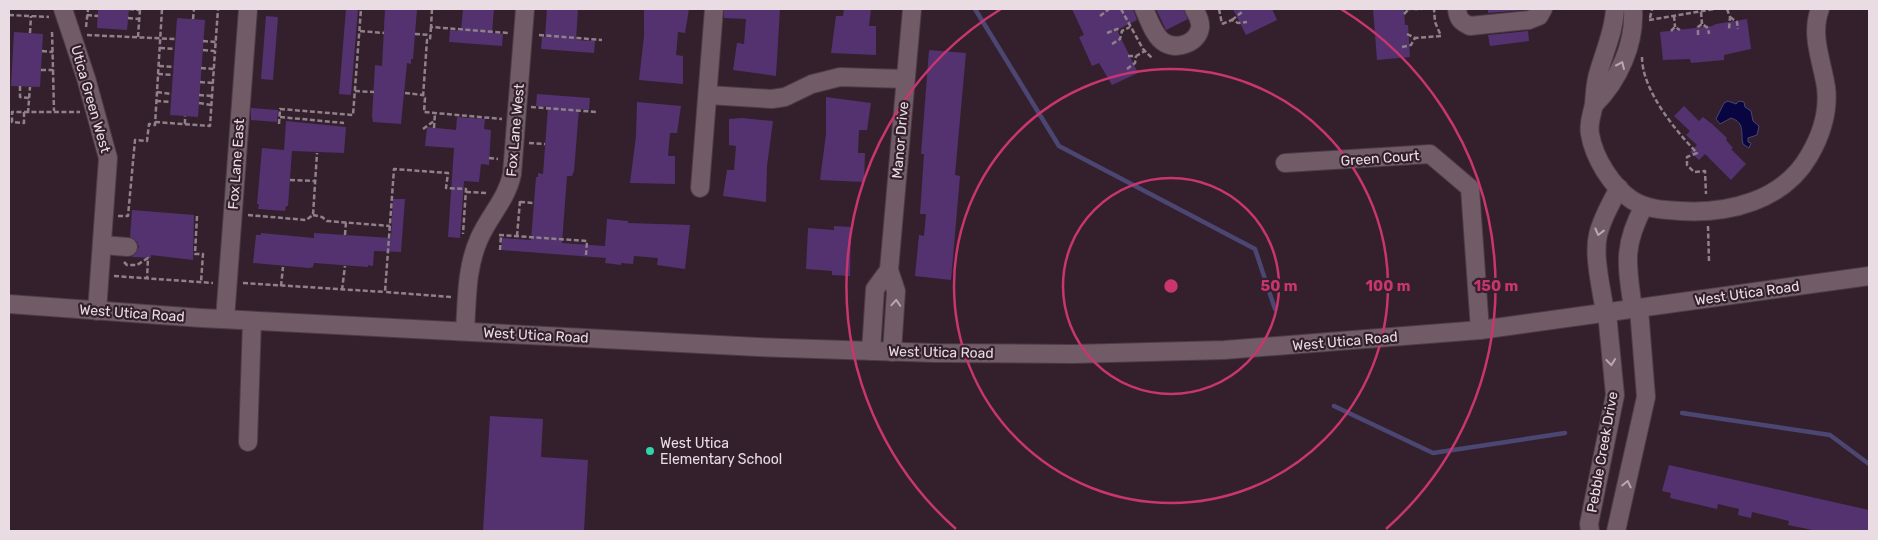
<svg xmlns="http://www.w3.org/2000/svg" width="1878" height="540" viewBox="0 0 1878 540" font-family="Rubik,sans-serif">
  <rect width="100%" height="100%" fill="#33202c"/>
  <!-- water -->
  <path fill="#090541" stroke="#4c4672" d="M1728,101L1736,104L1739,101L1744,102L1745,107L1751,111L1753,121L1759,126L1757,135L1748,138V142L1751,143L1749,148L1743,144C1740,133 1746,123 1731,118L1720,124L1716,119L1724,103Z"/>
  <g fill="none" stroke-linecap="round" stroke-linejoin="round">
    <!-- stream -->
    <g stroke="#4c4672" stroke-width="4.5">
      <path d="M975,9L1059,146L1255,249L1275,309"/>
      <path d="M1334,406L1433,453L1565,433"/>
      <path d="M1682,413L1830,435L1869,464"/>
    </g>
  </g>
  <!-- building -->
  <g fill="#53326f">
    <path d="M98,9H129L127,30L97,28Z"/>
    <path d="M346,9H358L351,95L339,94Z"/>
    <path d="M385,9H417L413,59H411V64L407,63L401,124L373,122L372,116L375,65L382,66Z"/>
    <path d="M463,9H494L492,33L503,34L502,46L449,42L450,30L461,31Z"/>
    <path d="M547,9H578L576,40L595,41L594,53L541,49L542,37H545Z"/>
    <path d="M644,9H689L685,33L678,32L676,55L683,56V84L639,80L644,36Z"/>
    <path d="M724,9H780L776,76L733,70L737,43L744,44L746,19L724,18Z"/>
    <path d="M844,9H871L869,26H876V55L831,53L836,16H843Z"/>
    <path d="M1072,9H1133L1137,20L1117,30L1138,73L1112,85L1099,63L1092,66L1079,37L1084,35Z"/>
    <path d="M1156,9H1183L1188,19L1166,30Z"/>
    <path d="M1233,9H1272L1277,20L1246,35Z"/>
    <path d="M1373,9L1404,10L1405,25H1408L1410,57L1377,60Z"/>
    <path d="M1488,9H1524L1525,10L1488,13Z"/>
    <path d="M266,16L278,17L273,80L261,79Z"/>
    <path d="M177,18L205,20L198,117L170,115Z"/>
    <path d="M1747,19L1751,49L1724,55V60L1691,63L1690,59L1663,60L1660,32L1712,26L1716,24Z"/>
    <path d="M1528,31L1529,41L1490,46L1488,35Z"/>
    <path d="M14,32L43,34L40,87L11,86Z"/>
    <path d="M929,50L966,53L955,175L960,176L951,280L915,276L919,235L924,236L926,214H920L924,154H921Z"/>
    <path d="M537,94L590,98L589,110L579,109L574,171L572,176H567L562,243L605,246L607,219L628,221V223L690,225L685,269L657,265L658,258L634,256L633,264L621,263V265L605,263L606,258L501,250L502,238L531,240L536,177H538V173L543,174L548,107L536,106Z"/>
    <path d="M826,97L871,103L867,130H859L858,153H865L864,182L820,180L826,134Z"/>
    <path d="M637,102L681,106L677,133H670L668,156H675V184L630,183L636,136Z"/>
    <path d="M1684,106L1699,121L1703,117L1712,124L1727,138L1726,140L1733,148L1731,149L1746,164L1731,180L1705,154L1699,160L1690,152L1697,145L1686,135L1690,131L1674,116Z"/>
    <path d="M251,108L278,110L277,122L251,120Z"/>
    <path d="M457,117L485,119L484,129L491,130L489,165L481,164L479,182L464,181L460,238L448,237L454,148L425,146L427,127L456,130Z"/>
    <path d="M742,118L773,121L767,166L766,202L723,196L727,170H734L736,146L729,145V119Z"/>
    <path d="M286,121L346,127L344,153L292,151L288,206H286L285,211L258,209L259,204H257L262,148L284,150Z"/>
    <path d="M393,199H405L401,252L374,251L373,266L368,265V267L314,263L313,267L309,268L253,263L256,235H261V233L314,238V233L391,238Z"/>
    <path d="M132,210L194,215L193,260L151,255V258L132,257L139,247L137,242L130,237Z"/>
    <path d="M834,226L851,227L850,276L832,275V271L806,269L808,228L834,230Z"/>
    <path d="M490,416L543,419L541,457L588,460L584,531H483Z"/>
    <path d="M1669,465L1869,510V531H1817L1788,525L1789,521L1752,512L1751,518L1738,515L1739,509L1718,504L1717,509L1670,498L1671,493L1662,491Z"/>
  </g>
  <g fill="none" stroke-linecap="round" stroke-linejoin="round">
    <defs>
      <g id="minor">
        <path d="M63,9L86,78L108,158L97,311"/>
        <path d="M1144,9C1149,19 1154,37 1165,43C1178,50 1197,43 1200,28C1201,21 1197,14 1194,9"/>
        <path d="M1457,9C1458,19 1461,22 1470,26L1529,20L1539,16L1543,9"/>
        <path d="M1615,9C1614,31 1605,50 1599,71C1595,82 1595,93 1594,104C1592,115 1588,123 1590,134C1594,158 1612,187 1632,200C1646,209 1663,210 1680,211C1728,214 1783,201 1809,156C1821,136 1829,111 1826,87C1822,61 1810,35 1820,9"/>
        <path d="M708,95L772,99L785,97L812,84L840,77L905,79"/>
        <path d="M1594,105C1619,80 1635,44 1633,9"/>
        <path d="M1285,163L1430,154L1470,188L1480,330"/>
        <path d="M700,188L714,9"/>
        <path d="M102,245L128,247"/>
        <path d="M889,270L912,9"/>
        <path d="M9,304L201,318L758,347L935,353L1073,354L1224,350L1480,330L1869,276"/>
        <path d="M1633,309C1627,265 1622,247 1644,206"/>
        <path d="M1605,313C1602,291 1593,256 1598,235C1602,218 1611,203 1619,188"/>
        <path d="M225,319L248,9"/>
        <path d="M465,331C467,301 466,268 479,239C489,216 507,199 512,174L525,9"/>
        <path d="M871,351L875,289L889,270L896,291L892,352"/>
        <path d="M248,442L252,321"/>
        <path d="M1590,531L1589,524L1615,395L1607,313"/>
        <path d="M1616,531L1646,397L1639,309"/>
      </g>
    </defs>
    <!-- minor casing -->
    <use href="#minor" stroke="#4c3c46" stroke-width="20"/>
    <!-- path -->
    <g stroke="#908089" stroke-width="2.5" stroke-dasharray="5 2.5" stroke-linecap="butt">
      <path d="M129,9L140,10"/>
      <path d="M432,9L431,27L508,33"/>
      <path d="M1121,9L1143,49L1153,59"/>
      <path d="M1219,9L1222,24"/>
      <path d="M1406,9H1422"/>
      <path d="M1727,9L1730,17L1729,29"/>
      <path d="M1701,12L1702,24"/>
      <path d="M1404,14L1408,10"/>
      <path d="M9,15L49,17"/>
      <path d="M87,15L98,16"/>
      <path d="M1100,16L1109,9"/>
      <path d="M1674,16L1675,27"/>
      <path d="M1730,17L1737,22L1738,29"/>
      <path d="M128,18L139,19"/>
      <path d="M1650,18L1652,9"/>
      <path d="M193,19L194,9"/>
      <path d="M1232,20L1242,12"/>
      <path d="M1649,20L1715,9"/>
      <path d="M1222,24L1232,20L1238,23L1247,22"/>
      <path d="M86,27L88,9"/>
      <path d="M431,27L430,40H427L423,97L425,98L424,112L502,119"/>
      <path d="M360,31L384,33"/>
      <path d="M1671,31L1675,27L1680,30"/>
      <path d="M30,33L31,16"/>
      <path d="M1107,33L1117,29L1122,31"/>
      <path d="M415,34L430,35"/>
      <path d="M1407,34L1415,38L1441,36L1435,22L1434,9"/>
      <path d="M87,35L175,39"/>
      <path d="M539,35L602,40"/>
      <path d="M1698,35V27L1702,24L1708,28L1709,34"/>
      <path d="M138,37L140,9"/>
      <path d="M203,41L216,42"/>
      <path d="M1112,44L1120,39L1122,31L1130,27"/>
      <path d="M1402,47L1411,45L1415,38"/>
      <path d="M160,48L175,49"/>
      <path d="M203,50L215,51L218,9"/>
      <path d="M42,51L53,52"/>
      <path d="M1128,56H1136L1145,51"/>
      <path d="M1642,57C1642,90 1675,130 1697,153L1687,157V165L1694,172L1705,171L1706,194"/>
      <path d="M159,66L174,67"/>
      <path d="M201,68L214,69"/>
      <path d="M1127,69L1135,63L1136,56"/>
      <path d="M41,70H53L52,31"/>
      <path d="M53,70L54,111"/>
      <path d="M158,74L173,75"/>
      <path d="M200,82L213,83"/>
      <path d="M20,86V97L29,98"/>
      <path d="M355,91L374,92"/>
      <path d="M157,92L172,94"/>
      <path d="M405,93L423,95"/>
      <path d="M199,95L212,96"/>
      <path d="M156,101L171,102"/>
      <path d="M199,103L212,105"/>
      <path d="M531,107L597,112"/>
      <path d="M24,112V123L12,122V112H80"/>
      <path d="M28,113L30,87"/>
      <path d="M280,117L344,123"/>
      <path d="M155,122L210,126L215,51"/>
      <path d="M185,124V116"/>
      <path d="M279,124L280,109L353,115L361,9"/>
      <path d="M434,128L435,113"/>
      <path d="M423,129L434,121"/>
      <path d="M529,143L545,144"/>
      <path d="M489,158L498,159"/>
      <path d="M290,180L315,181"/>
      <path d="M466,192L488,193"/>
      <path d="M520,202L534,203"/>
      <path d="M248,215L306,220L313,215L317,153"/>
      <path d="M313,215L322,217L327,221L390,226"/>
      <path d="M118,216H128L135,140L147,141L149,124L155,125L162,9"/>
      <path d="M197,216L195,254H203L201,282"/>
      <path d="M1708,226L1709,261"/>
      <path d="M345,235L346,222"/>
      <path d="M499,235L587,241L586,255"/>
      <path d="M517,236L520,201"/>
      <path d="M500,250L501,235"/>
      <path d="M124,262L127,265H137L148,258L147,279"/>
      <path d="M114,276L213,283"/>
      <path d="M243,283L385,292"/>
      <path d="M281,286L283,267"/>
      <path d="M342,290L345,266"/>
      <path d="M451,297L385,292L394,169L448,173L446,188L466,189L463,234"/>
    </g>
    <!-- minor -->
    <use href="#minor" stroke="#705b67" stroke-width="18"/>
  </g>
  <!-- one-way arrows -->
  <defs><path id="oneway-chevron" d="M-2-3.5L2.5 0L-2 3.5" fill="none" stroke-width="1.6" stroke-linecap="round" stroke-linejoin="round" transform="scale(1.25)"/></defs>
  <g stroke="#b9a8b1">
    <use href="#oneway-chevron" transform="translate(1621 65) rotate(-66)"/>
    <use href="#oneway-chevron" transform="translate(1599 232) rotate(104)"/>
    <use href="#oneway-chevron" transform="translate(896 303) rotate(-86)"/>
    <use href="#oneway-chevron" transform="translate(1611 362) rotate(84)"/>
    <use href="#oneway-chevron" transform="translate(1627 484) rotate(-77)"/>
  </g>
  <!-- distance rings -->
  <g fill="none" stroke="#c8356f" stroke-width="2.5">
    <circle cx="1171" cy="286" r="108"/>
    <circle cx="1171" cy="286" r="217"/>
    <path d="M956 529A325 325 0 0 1 1001 9M1341 9A325 325 0 0 1 1386 529"/>
  </g>
  <!-- markers -->
  <circle fill="#31d4a9" stroke="#33202c" stroke-width="2" cx="650" cy="451" r="5"/>
  <g text-anchor="middle" stroke-width="4.5" stroke-linejoin="round" paint-order="stroke">
    <!-- street labels -->
    <g font-size="14" fill="#e9dce3" stroke="#33202c">
      <text transform="translate(91 99) rotate(74)" y="5">Utica Green West</text>
      <text transform="translate(515 130) rotate(-85)" y="5">Fox Lane West</text>
      <text transform="translate(900 140) rotate(-85)" y="5">Manor Drive</text>
      <text transform="translate(1380 158) rotate(-4)" y="5">Green Court</text>
      <text transform="translate(236 164) rotate(-86)" y="5">Fox Lane East</text>
      <text transform="translate(1747 293) rotate(-8)" y="5">West Utica Road</text>
      <text transform="translate(132 313) rotate(4)" y="5">West Utica Road</text>
      <text transform="translate(536 335) rotate(3)" y="5">West Utica Road</text>
      <text transform="translate(1345 341) rotate(-5)" y="5">West Utica Road</text>
      <text transform="translate(941 352) rotate(1)" y="5">West Utica Road</text>
      <text transform="translate(1602 452) rotate(-80)" y="5">Pebble Creek Drive</text>
    </g>
    <!-- poi labels -->
    <g font-size="14" fill="#e9dce3" stroke="#33202c" text-anchor="start">
      <text x="660" y="448">West Utica<tspan x="660" dy="16">Elementary School</tspan></text>
    </g>
  </g>
  <circle cx="1171" cy="286" r="8" fill="#c8356f" stroke="#33202c" stroke-width="2.5"/>
  <g font-size="15" text-anchor="middle" font-weight="bold" fill="#c8356f" stroke="#33202c" stroke-width="4.5" stroke-linejoin="round" paint-order="stroke">
    <text x="1279" y="291">50 m</text>
    <text x="1388" y="291">100 m</text>
    <text x="1496" y="291">150 m</text>
  </g>
  <!-- border -->
  <rect width="1878" height="540" fill="none" stroke="#e9dce3" stroke-width="20"/>
</svg>
